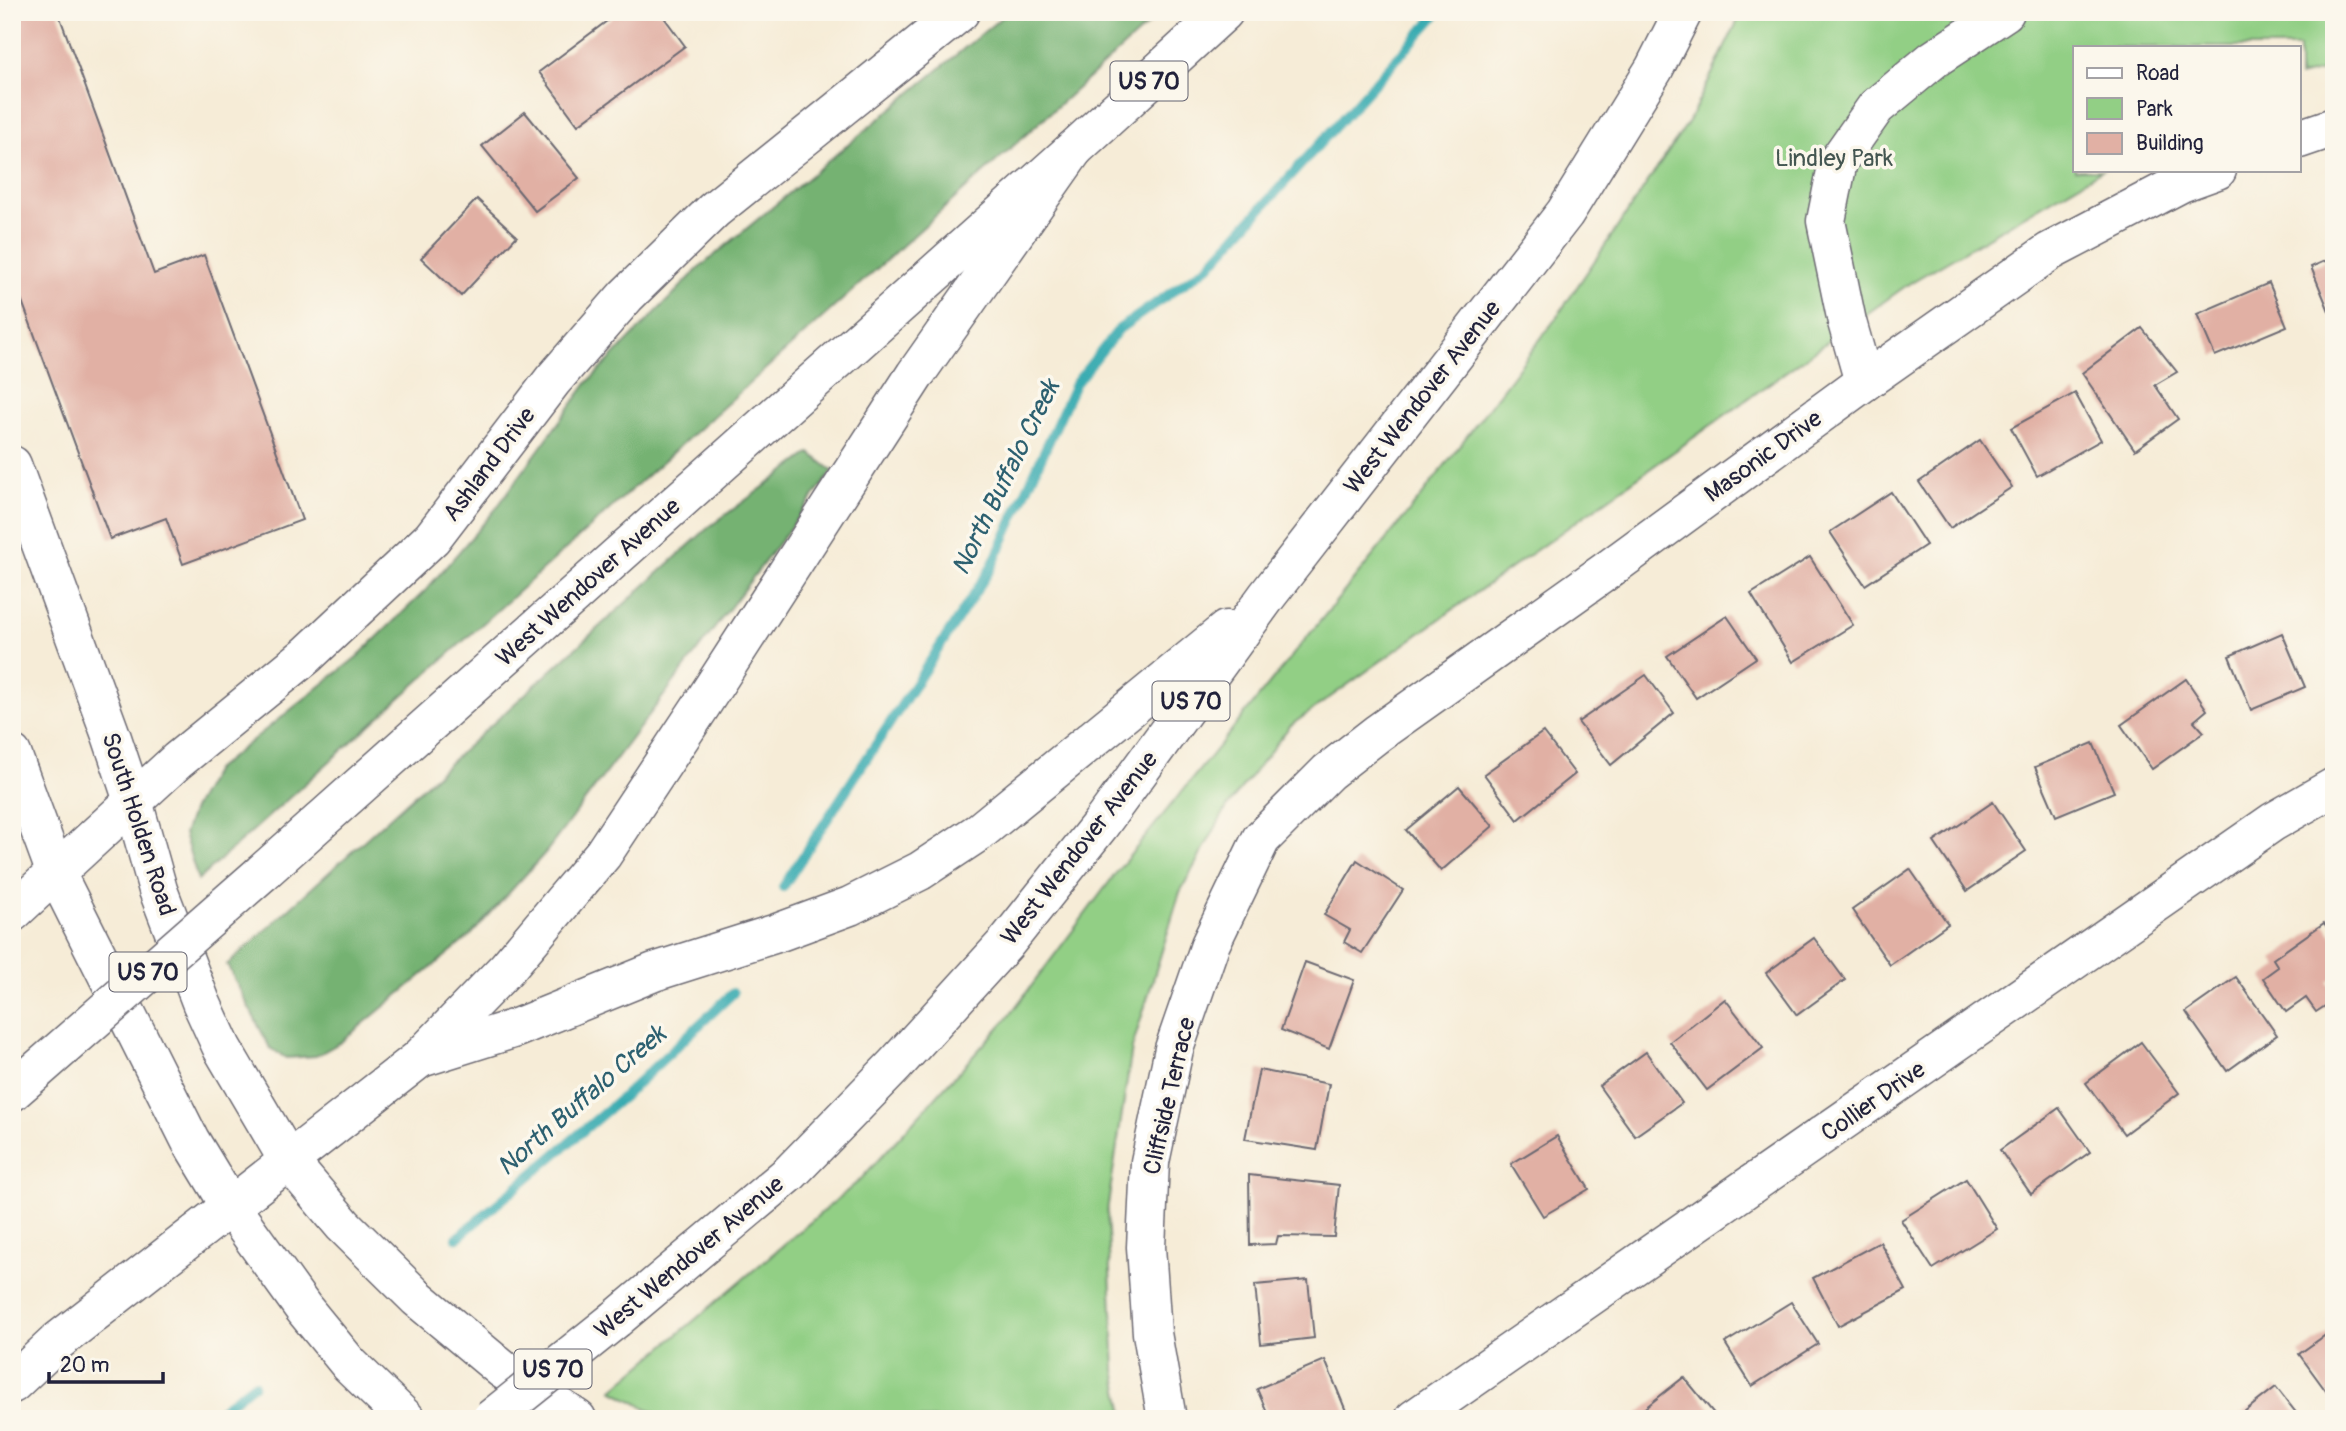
<svg xmlns="http://www.w3.org/2000/svg" width="2346" height="1431" viewBox="0 0 2346 1431" font-family="Pangolin,sans-serif">
  <rect width="100%" height="100%" fill="#fbf7ec"/>
  <filter id="ink" filterUnits="userSpaceOnUse"><feTurbulence type="fractalNoise" baseFrequency=".0143" numOctaves="2"/><feDisplacementMap in="SourceGraphic" scale="14" xChannelSelector="R" yChannelSelector="G"/><feConvolveMatrix kernelMatrix="1 2 1 2 8 2 1 2 1" color-interpolation-filters="sRGB"/></filter>
  <filter id="wash" filterUnits="userSpaceOnUse"><feTurbulence type="fractalNoise" baseFrequency=".00686" numOctaves="4" result="noise"/><feDisplacementMap in="SourceGraphic" scale="28" xChannelSelector="R" yChannelSelector="G"/><feGaussianBlur stdDeviation="1.57" result="paint"/><feColorMatrix in="noise" values="0 0 0 0 0 0 0 0 0 0 0 0 0 0 0 0 0 1.4 0 .05"/><feComposite in="paint" operator="in"/></filter>
  <g filter="url(#wash)">
    <rect width="100%" height="100%" fill="#f6ecd7"/>
    <!-- green -->
    <path fill="#92cf85" stroke="#5a7860" stroke-width="2" d="M1742,12H2334V68L2299,77V47H2075V170H2102L1910,283L1290,726L1227,807L1180,892L1132,1048L1107,1211L1115,1370L1125,1419H666L612,1390L860,1180L1005,1021L1119,869L1420,498L1554,321L1689,121Z"/>
    <!-- forest -->
    <g fill="#75b272" stroke="#4c6a56" stroke-width="2">
      <path d="M1008,12H1162L198,880L184,834L193,809L215,770L358,656L426,590L495,510L588,382L699,268Z"/>
      <path d="M810,453L833,471L546,852L471,935L341,1042L316,1056L286,1058L270,1048L227,965L709,527Z"/>
    </g>
    <g fill="none" stroke-linecap="round" stroke-linejoin="round">
      <!-- stream -->
      <g stroke="#39abb1" stroke-width="10">
        <path d="M783,887L991,568L1075,384L1119,329L1209,266L1439,12"/>
        <path d="M457,1238L625,1095L733,993"/>
        <path d="M209,1419L254,1384"/>
      </g>
    </g>
    <g id="blocks">
      <!-- building -->
      <g fill="#e1b0a4">
        <path d="M12,12H58L154,274L204,255L302,520L183,564L166,518L110,539L12,274Z"/>
        <path d="M619,12H660L685,46L578,125L539,72Z"/>
        <path d="M525,112L579,178L535,211L482,146Z"/>
        <path d="M477,199L517,236L461,296L421,258Z"/>
        <path d="M2334,257V314L2331,316L2311,267Z"/>
        <path d="M2269,283L2287,326L2215,356L2197,314Z"/>
        <path d="M2142,328L2177,372L2155,385L2178,419L2135,450L2082,373Z"/>
        <path d="M2075,393L2101,440L2037,476L2011,428Z"/>
        <path d="M1980,440L2012,487L1950,528L1919,482Z"/>
        <path d="M1891,492L1926,545L1865,585L1830,532Z"/>
        <path d="M1810,557L1853,625L1793,662L1751,594Z"/>
        <path d="M1727,616L1756,658L1696,698L1667,656Z"/>
        <path d="M2282,633L2305,687L2251,710L2229,656Z"/>
        <path d="M1646,675L1674,713L1611,765L1578,722Z"/>
        <path d="M2186,679L2207,710L2194,721L2204,732L2152,769L2121,725Z"/>
        <path d="M1543,732L1575,774L1518,820L1484,774Z"/>
        <path d="M2093,743L2114,792L2056,816L2035,767Z"/>
        <path d="M1459,786L1493,826L1441,871L1406,830Z"/>
        <path d="M1993,802L2026,851L1967,891L1934,842Z"/>
        <path d="M1357,860L1403,890L1362,953L1344,942L1350,930L1324,915Z"/>
        <path d="M1910,869L1948,924L1890,965L1852,910Z"/>
        <path d="M2324,923L2334,937V977L2327,982L2334,990V1000L2316,1012L2306,998L2286,1012L2263,978L2278,967L2273,959Z"/>
        <path d="M1814,938L1845,980L1797,1015L1766,973Z"/>
        <path d="M1305,962L1354,980L1329,1049L1281,1030Z"/>
        <path d="M2236,977L2277,1035L2227,1071L2186,1012Z"/>
        <path d="M1725,999L1763,1048L1707,1090L1670,1042Z"/>
        <path d="M2141,1042L2179,1093L2124,1134L2086,1083Z"/>
        <path d="M1646,1052L1682,1103L1635,1136L1599,1086Z"/>
        <path d="M1259,1070L1329,1084L1317,1150L1245,1139Z"/>
        <path d="M2059,1108L2090,1152L2031,1194L2000,1150Z"/>
        <path d="M1557,1136L1589,1189L1543,1216L1511,1164Z"/>
        <path d="M1249,1175L1339,1185L1334,1237L1278,1236L1276,1244L1250,1245Z"/>
        <path d="M1966,1179L1997,1229L1933,1269L1901,1220Z"/>
        <path d="M1880,1242L1906,1290L1838,1326L1813,1278Z"/>
        <path d="M1308,1280L1314,1338L1261,1344L1255,1285Z"/>
        <path d="M1791,1302L1818,1344L1752,1386L1725,1343Z"/>
        <path d="M2334,1329V1402L2299,1354Z"/>
        <path d="M1325,1360L1346,1411L1328,1419H1270L1257,1389Z"/>
        <path d="M1684,1377L1716,1416L1712,1419H1631Z"/>
        <path d="M2276,1387L2301,1419H2235Z"/>
      </g>
    </g>
  </g>
  <g filter="url(#ink)">
    <use href="#blocks" fill-opacity="0" stroke="#6c6972" stroke-width="2"/>
    <g fill="none" stroke-linecap="round" stroke-linejoin="round">
      <defs>
        <g id="minor">
          <path d="M2299,139L2334,127"/>
          <path d="M1864,382L1847,322L1826,221L1838,161L1876,107L1934,59L2005,12"/>
          <path d="M12,913L177,761L307,655L432,538L553,380L626,296L714,210L960,12"/>
          <path d="M1167,1419L1152,1333L1146,1247L1150,1162L1174,1049L1210,945L1261,839L1328,772L1378,733L1609,569L1864,382L2049,252L2181,183L2217,170"/>
          <path d="M1414,1419L2273,822L2334,787"/>
        </g>
        <g id="major">
          <path d="M12,465L112,738L133,801L158,890L201,1002L222,1048L288,1160L343,1225L417,1298L502,1369L577,1419"/>
          <path d="M12,754L55,871L190,1140L230,1206L304,1309L349,1364L406,1419"/>
        </g>
        <g id="highway">
          <path d="M262,873L1074,149L1224,12"/>
          <path d="M424,1057L516,1028L654,972L777,933L850,906L920,871L979,832L1226,630"/>
          <path d="M12,1092L35,1072"/>
          <path d="M616,1319L790,1173L895,1065L1006,943L1100,825L1267,596L1565,213L1654,69L1683,12"/>
          <path d="M12,1384L58,1341L419,1059L507,968L603,854L699,709L915,375L1074,149"/>
        </g>
      </defs>
      <!-- minor casing -->
      <use href="#minor" stroke="#6c6972" stroke-width="41"/>
      <!-- major casing -->
      <use href="#major" stroke="#6c6972" stroke-width="41"/>
      <!-- highway casing -->
      <use href="#highway" stroke="#6c6972" stroke-width="41"/>
      <!-- minor -->
      <use href="#minor" stroke="#fff" stroke-width="38"/>
      <!-- major -->
      <use href="#major" stroke="#fff" stroke-width="38"/>
      <!-- highway -->
      <use href="#highway" stroke="#fff" stroke-width="38"/>
      <defs>
        <g id="highway-bridge">
          <path d="M35,1072L262,873"/>
          <path d="M491,1419L616,1319"/>
        </g>
      </defs>
      <!-- highway-bridge casing -->
      <use href="#highway-bridge" stroke="#6c6972" stroke-width="41" stroke-linecap="butt"/>
      <!-- highway-bridge -->
      <use href="#highway-bridge" stroke="#fff" stroke-width="38"/>
    </g>
  </g>
  <g text-anchor="middle" stroke-width="7" stroke-linejoin="round" paint-order="stroke">
    <!-- shield labels -->
    <g fill="#fbf7ec" stroke="#636270" stroke-width="2">
      <rect x="1110.5" y="61.5" width="77" height="39" rx="5"/>
      <rect x="1152.5" y="681.5" width="77" height="39" rx="5"/>
      <rect x="109.5" y="952.5" width="77" height="39" rx="5"/>
      <rect x="514.5" y="1349.5" width="77" height="39" rx="5"/>
    </g>
    <g font-size="23" font-weight="bold" fill="#22223b">
      <text x="1149" y="89">US 70</text>
      <text x="1191" y="709">US 70</text>
      <text x="148" y="980">US 70</text>
      <text x="553" y="1377">US 70</text>
    </g>
    <!-- park labels -->
    <g font-size="24" fill="#445651" stroke="#fbf7ec">
      <text x="1834" y="166">Lindley Park</text>
    </g>
    <!-- street labels -->
    <g font-size="24" fill="#22223b" stroke="#fbf7ec">
      <text transform="translate(1422 397) rotate(-52)" y="8">West Wendover Avenue</text>
      <text transform="translate(1763 456) rotate(-36)" y="8">Masonic Drive</text>
      <text transform="translate(489 464) rotate(-53)" y="8">Ashland Drive</text>
      <text transform="translate(588 582) rotate(-42)" y="8">West Wendover Avenue</text>
      <text transform="translate(139 824) rotate(72)" y="8">South Holden Road</text>
      <text transform="translate(1079 848) rotate(-52)" y="8">West Wendover Avenue</text>
      <text transform="translate(1169 1096) rotate(-77)" y="8">Cliffside Terrace</text>
      <text transform="translate(1873 1101) rotate(-35)" y="8">Collier Drive</text>
      <text transform="translate(689 1257) rotate(-40)" y="8">West Wendover Avenue</text>
    </g>
    <!-- water labels -->
    <g font-size="26" font-style="italic" fill="#2c6070" stroke="#fbf7ec">
      <text transform="translate(1005 477) rotate(-64)" y="9">North Buffalo Creek</text>
      <text transform="translate(581 1100) rotate(-41)" y="9">North Buffalo Creek</text>
    </g>
  </g>
  <!-- margin -->
  <rect width="2346" height="1431" fill="none" stroke="#fbf7ec" stroke-width="42"/>
  <!-- legend -->
  <rect x="2073" y="46" width="228" height="126" fill="#fbf7ec" stroke="#a4a2a5" stroke-width="2"/>
  <rect x="2087" y="68" width="35" height="10" fill="#ffffff" stroke="#a4a2a5" stroke-width="2"/>
  <text x="2136" y="80" font-size="21" fill="#22223b">Road</text>
  <rect x="2087" y="98" width="35" height="21" fill="#92cf85" stroke="#a4a2a5" stroke-width="2"/>
  <text x="2136" y="116" font-size="21" fill="#22223b">Park</text>
  <rect x="2087" y="133" width="35" height="21" fill="#e1b0a4" stroke="#a4a2a5" stroke-width="2"/>
  <text x="2136" y="150" font-size="21" fill="#22223b">Building</text>
  <!-- scale -->
  <path d="M49 1372v10h114v-10" fill="none" stroke="#22223b" stroke-width="3.5"/>
  <text x="60" y="1372" font-size="21" fill="#22223b" stroke="#fbf7ec" stroke-width="5" paint-order="stroke">20 m</text>
</svg>
